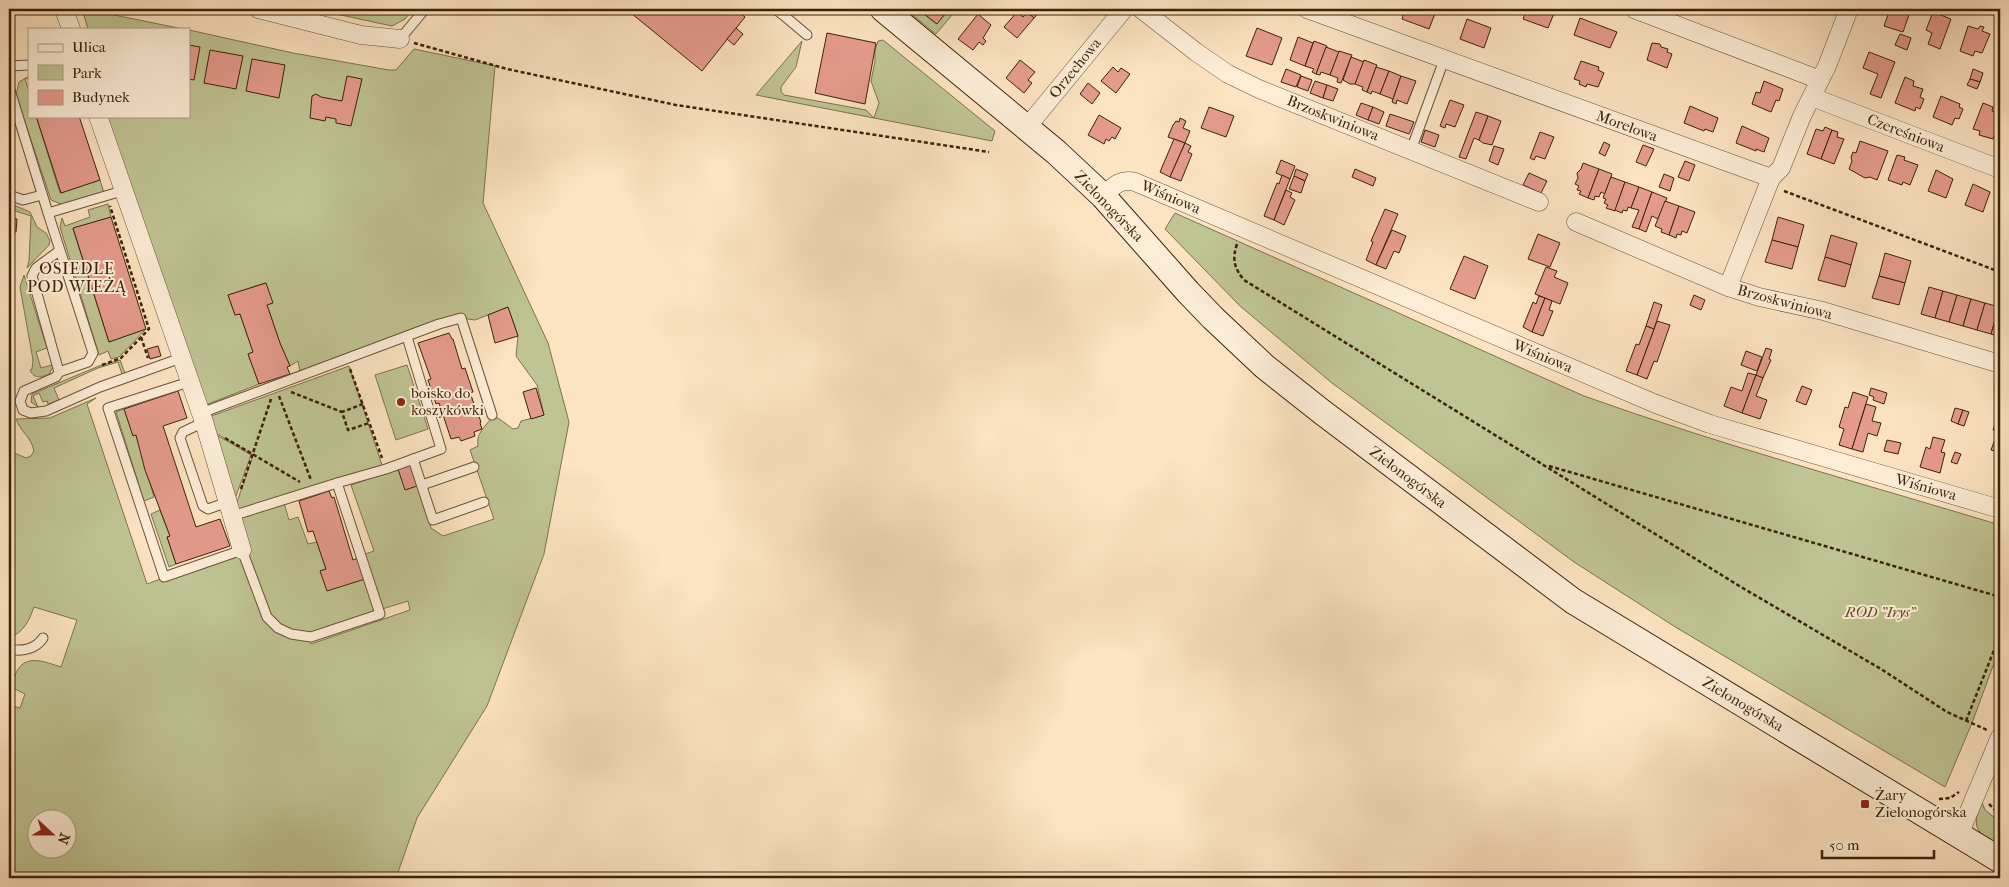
<svg xmlns="http://www.w3.org/2000/svg" width="2009" height="887" viewBox="0 0 2009 887" font-family="'IM FELL French Canon',serif">
  <rect width="100%" height="100%" fill="#fce3c1"/>
  <filter id="stains"><feTurbulence type="fractalNoise" baseFrequency=".004" numOctaves="4"/><feColorMatrix values="0 0 0 0 .2 0 0 0 0 .09 0 0 0 0 .02 0 0 0 .5 -.17"/></filter>
  <radialGradient id="worn" r=".72"><stop offset=".6" stop-color="#630" stop-opacity="0"/><stop offset="1" stop-color="#630" stop-opacity=".3"/></radialGradient>
  <!-- green -->
  <g fill="#bfc493" stroke="#7e734e" fill-rule="evenodd">
    <path d="M82,9H85L183,29H88Z"/>
    <path d="M313,9H413L405,19L392,26Z"/>
    <path d="M905,9H918L936,24L949,9H957L936,34Z"/>
    <path d="M189,30L293,53L389,70H396L414,49L495,66L483,203L548,343L569,422L544,554L487,706L417,818L396,878H9V705L20,708L25,694L15,689C13,683 14,679 16,673C25,653 45,662 61,667L77,620L34,607C29,621 24,632 9,638V452L10,451L26,458L31,456L34,451C31,436 21,433 16,419L50,418L96,398L87,404L147,584L239,550L264,619L309,640L311,644L410,610L408,601L382,609L362,555L374,551L351,485L398,469L417,486L421,493L431,528L443,536L494,519L470,450L478,446C476,434 484,427 491,419L498,418L513,429L518,428L521,421L544,415L537,385L516,356L518,336L508,307L475,320L461,318L300,371L298,361L290,366L280,343L267,305L265,283L228,295L235,315L240,314L253,352L248,354L259,384L203,406L106,116H189ZM38,820H68V850H38Z"/>
    <path d="M883,40L995,131L992,141L756,95L802,41L796,67L781,87V91L784,95L866,110L874,118L879,103L871,81L875,61V50L878,41Z"/>
    <path d="M29,76V78L25,79L29,92V116H36L60,193L100,180L104,193L63,205L51,200L16,95L19,82Z"/>
    <path d="M9,203L30,212L37,227L46,233L50,241L49,245L27,268L29,261L31,216L9,209Z"/>
    <path d="M108,204L111,217L73,229L109,342L146,329L119,357L111,359L108,351L99,355L60,227L62,218L65,226L90,217L88,210Z"/>
    <path d="M1175,213L1584,396C1721,445 1861,483 2000,525V647L1972,723L1945,787L1677,628L1574,562L1332,383L1240,306L1165,229Z"/>
    <path d="M24,275L47,348L36,352L41,368L52,365L53,367L49,374C41,377 35,380 30,370L32,369L33,360L20,287Z"/>
    <path d="M120,360L125,373L122,374L118,362L98,368L54,388L59,400L48,404L47,401L43,402L39,393L33,396L38,407L31,402L32,394L99,366Z"/>
    <path d="M407,365L428,429L396,440L375,375Z"/>
    <path d="M349,366L382,465L236,511L235,508L253,455L209,429L206,418Z"/>
    <path d="M124,409L133,435H136L154,497L144,501L116,412Z"/>
    <path d="M208,430L251,455L232,507Z"/>
    <path d="M284,503L289,520L298,517L308,544L317,542L326,569L320,571L365,579L377,613C349,622 307,645 280,626C276,623 272,618 269,614L235,518Z"/>
    <path d="M160,510L170,536L167,537L176,564L169,567L151,514Z"/>
    <path d="M1981,800L1985,810L2000,822V846C1975,832 1972,829 1981,800Z"/>
  </g>
  <!-- building -->
  <g fill="#e59b8e" stroke="#3c2208">
    <path d="M626,9H735L745,17L702,71Z"/>
    <path d="M918,9H949L937,24Z"/>
    <path d="M1029,9H1043L1034,18L1027,12Z"/>
    <path d="M1405,9H1431L1436,11L1429,29L1402,19Z"/>
    <path d="M1527,9H1549L1555,11L1548,28L1523,19Z"/>
    <path d="M1890,9H1911L1903,32L1884,26Z"/>
    <path d="M1017,12L1023,17L1027,12L1034,18L1017,38L1004,27Z"/>
    <path d="M1933,12L1951,19L1940,49L1928,44L1932,33L1926,30Z"/>
    <path d="M978,14L991,25L983,38L986,41L983,45L979,42L973,50L958,39Z"/>
    <path d="M1580,18L1617,32L1610,48L1574,35Z"/>
    <path d="M1467,19L1491,28L1484,48L1460,39Z"/>
    <path d="M1968,26L1978,29L1980,26L1984,27L1982,31L1990,34L1982,53L1975,51L1973,56L1960,51Z"/>
    <path d="M736,28L743,34L734,45L727,39Z"/>
    <path d="M1257,28L1282,38L1272,65L1246,56Z"/>
    <path d="M827,33L876,43L865,104L815,93Z"/>
    <path d="M1900,34L1911,38L1907,50L1895,45Z"/>
    <path d="M1298,37L1313,43L1305,66L1290,60Z"/>
    <path d="M1314,41L1327,46L1316,74L1312,72L1314,69L1305,66Z"/>
    <path d="M1652,43L1660,44L1661,47L1668,49L1667,52L1672,54L1667,68L1647,60Z"/>
    <path d="M189,45L200,47L194,80L189,79Z"/>
    <path d="M1326,47L1339,52L1330,75L1321,72L1320,75L1316,74Z"/>
    <path d="M210,50L243,56L236,89L204,83Z"/>
    <path d="M1339,51L1352,55L1341,83L1337,82L1338,78L1330,75Z"/>
    <path d="M1869,52L1895,62L1881,98L1870,94L1878,74L1863,68Z"/>
    <path d="M1351,57L1364,62L1355,84H1350L1343,80Z"/>
    <path d="M252,59L285,65L279,98L246,91Z"/>
    <path d="M1020,60L1035,72L1028,80L1032,83L1024,93L1006,78Z"/>
    <path d="M1364,60L1377,65L1367,92L1362,90L1363,87L1355,84Z"/>
    <path d="M1581,61L1599,67L1598,70L1604,73L1598,87L1587,84L1586,87L1579,84L1580,81L1574,79Z"/>
    <path d="M1113,67L1118,72L1121,68L1130,74L1116,93L1101,81Z"/>
    <path d="M1376,67L1389,71L1380,94L1372,91L1371,94L1367,92Z"/>
    <path d="M1286,69L1301,75L1296,87L1281,82Z"/>
    <path d="M1973,69L1983,73L1980,82L1970,79Z"/>
    <path d="M1389,71L1401,76L1393,99L1380,94Z"/>
    <path d="M347,76L362,79L351,126L336,123V119L326,117L325,121L310,118L312,96L316,94L321,97L342,101Z"/>
    <path d="M1301,76L1312,80L1308,91L1297,87Z"/>
    <path d="M1401,76L1416,81L1407,104L1397,100L1396,104L1392,102Z"/>
    <path d="M1905,77L1914,81L1913,86L1923,89L1920,97L1924,99L1920,109L1916,107L1915,111L1895,103Z"/>
    <path d="M1970,79L1980,82L1977,89L1967,85Z"/>
    <path d="M1315,81L1327,85L1323,98L1310,93Z"/>
    <path d="M1764,81L1783,89L1779,101L1776,100L1771,112L1752,104L1756,92L1760,93Z"/>
    <path d="M1088,83L1100,93L1092,104L1080,94Z"/>
    <path d="M1327,85L1338,89L1333,101L1323,98Z"/>
    <path d="M1941,96L1960,104L1959,107L1963,109L1959,119L1955,118L1952,125L1933,117Z"/>
    <path d="M1450,100L1464,105L1455,127L1446,124L1445,128L1440,126Z"/>
    <path d="M1361,103L1373,107L1368,120L1356,115Z"/>
    <path d="M1983,103L1993,107L1992,111L2000,114V120L1993,139L1979,135L1980,131L1973,129Z"/>
    <path d="M1690,106L1718,118L1713,132L1705,129L1704,131L1684,123Z"/>
    <path d="M1209,107L1234,116L1226,137L1201,128Z"/>
    <path d="M1373,107L1384,112L1379,124L1368,120Z"/>
    <path d="M1476,112L1488,116L1479,140L1474,138L1466,159L1459,157Z"/>
    <path d="M1390,114L1414,122L1409,134L1386,126Z"/>
    <path d="M1099,115L1121,128L1115,139L1112,137L1109,141L1106,139L1104,144L1088,135Z"/>
    <path d="M36,116H79L100,180L61,193Z"/>
    <path d="M1488,116L1501,121L1492,145L1483,143L1479,140Z"/>
    <path d="M1180,118L1186,121L1183,128L1190,131L1185,143L1168,137L1173,125L1176,121L1179,122Z"/>
    <path d="M1742,126L1769,138L1764,152L1756,149V151L1736,143Z"/>
    <path d="M1825,127L1832,130L1821,159L1807,154L1816,129L1823,131Z"/>
    <path d="M1425,130L1439,135L1435,147L1421,142Z"/>
    <path d="M1832,130L1838,132L1837,137L1844,139L1834,164L1821,159Z"/>
    <path d="M1540,132L1554,137L1545,159L1536,156L1534,160L1530,158Z"/>
    <path d="M1174,139L1185,143L1170,177L1160,172Z"/>
    <path d="M1860,141L1888,151L1877,180L1870,177L1865,178L1849,169L1852,161L1851,157L1853,152L1856,153Z"/>
    <path d="M1604,142L1610,145L1605,156L1599,153Z"/>
    <path d="M1185,143L1191,146L1188,152L1192,154L1181,181L1170,177Z"/>
    <path d="M1643,145L1654,149L1646,166L1636,162Z"/>
    <path d="M1494,146L1504,149L1498,165L1489,161Z"/>
    <path d="M1897,155L1905,157L1904,160L1918,165L1910,185L1903,182L1902,185L1888,180Z"/>
    <path d="M1281,160L1295,166L1290,179L1276,173Z"/>
    <path d="M1685,161L1695,165L1689,181L1678,177Z"/>
    <path d="M1583,163L1599,169L1588,198L1579,194L1581,191L1577,190L1579,186L1575,184L1578,178L1577,173L1581,169Z"/>
    <path d="M1296,169L1308,174L1305,181L1294,176Z"/>
    <path d="M1355,169L1376,178L1373,186L1352,177Z"/>
    <path d="M1599,169L1612,174L1605,194L1601,192L1599,197L1595,196L1594,200L1588,198Z"/>
    <path d="M1936,170L1953,179L1946,198L1928,191Z"/>
    <path d="M1529,173L1547,181L1541,193L1523,185Z"/>
    <path d="M1664,174L1674,178L1670,191L1659,187Z"/>
    <path d="M1282,175L1290,179L1274,220L1264,216L1277,183L1279,184Z"/>
    <path d="M1294,176L1305,181L1301,193L1289,189Z"/>
    <path d="M1611,177L1625,182L1615,211L1606,208L1608,205L1604,203L1606,199L1603,198Z"/>
    <path d="M1625,182L1639,187L1631,208L1628,207L1627,211L1623,210L1622,213L1615,210Z"/>
    <path d="M1973,184L1990,192L1983,212L1965,205Z"/>
    <path d="M1639,187L1652,192L1639,229L1632,227L1639,210L1631,208Z"/>
    <path d="M1286,190L1292,193L1290,197L1295,200L1284,225L1274,220Z"/>
    <path d="M1652,192L1667,198L1658,219L1652,216L1646,232L1639,229Z"/>
    <path d="M1665,201L1679,206L1669,235L1661,232L1662,229L1655,226Z"/>
    <path d="M1679,206L1695,212L1687,233L1682,231L1681,235L1677,234L1676,238L1669,235Z"/>
    <path d="M1385,209L1398,214L1376,265L1366,260L1373,242L1371,241Z"/>
    <path d="M111,217L146,329L109,342L73,228Z"/>
    <path d="M1778,217L1804,225L1798,247L1772,240Z"/>
    <path d="M9,219H17L16,232H9Z"/>
    <path d="M1392,230L1406,236L1399,253L1394,251L1386,269L1376,265Z"/>
    <path d="M1538,234L1560,243L1550,267L1528,259Z"/>
    <path d="M1831,235L1857,243L1851,265L1825,257Z"/>
    <path d="M1772,240L1798,247L1792,269L1765,262Z"/>
    <path d="M1885,253L1911,261L1905,283L1879,276Z"/>
    <path d="M1464,256L1488,266L1475,299L1450,289Z"/>
    <path d="M1825,257L1851,265L1845,287L1818,280Z"/>
    <path d="M1546,267L1557,271L1554,277L1568,283L1560,304L1535,294Z"/>
    <path d="M1879,276L1905,283L1899,305L1872,298Z"/>
    <path d="M266,283L273,303L267,305L280,343L290,366L287,367L290,374L259,384L248,354L253,352L240,314L235,315L228,295Z"/>
    <path d="M1929,287L1943,291L1935,318L1921,314Z"/>
    <path d="M1943,291L1957,295L1949,322L1935,318Z"/>
    <path d="M1694,295L1705,300L1701,310L1690,305Z"/>
    <path d="M1957,295L1971,299L1963,326L1949,322Z"/>
    <path d="M1539,296L1545,298L1532,332L1523,327L1533,302L1536,304Z"/>
    <path d="M1545,298L1552,301L1549,310L1553,311L1543,336L1532,332Z"/>
    <path d="M1971,299L1985,303L1977,330L1963,326Z"/>
    <path d="M1654,302L1662,305L1654,329L1646,326Z"/>
    <path d="M1985,303L1999,307L1991,334L1977,330Z"/>
    <path d="M508,307L518,336L495,343L488,315Z"/>
    <path d="M1999,307H2000V337L1991,334Z"/>
    <path d="M1657,321L1670,325L1657,362L1654,361L1647,379L1637,375Z"/>
    <path d="M1646,326L1654,329L1637,375L1626,371L1636,344L1639,345Z"/>
    <path d="M449,333L452,339H453L462,369L465,368L473,392L470,393L481,422L480,423L482,429L474,432L475,436L461,441L459,437L451,439L439,403L436,404L428,380L431,379L418,343Z"/>
    <path d="M158,346L161,356L150,359L147,349Z"/>
    <path d="M1766,348L1772,350L1769,359L1771,360L1763,378L1756,375Z"/>
    <path d="M1746,351L1762,357L1757,371L1741,365Z"/>
    <path d="M1748,373L1756,375L1742,413L1724,406L1731,387L1742,391Z"/>
    <path d="M1756,375L1763,378L1756,396L1767,400L1760,419L1742,413Z"/>
    <path d="M1802,386L1812,390L1806,405L1796,401Z"/>
    <path d="M536,388L544,415L531,419L523,392Z"/>
    <path d="M1871,388L1887,393L1884,404L1873,400L1874,397L1869,395Z"/>
    <path d="M178,391L187,418L163,426L196,527L220,519L230,546L176,564L167,537L170,536L145,470L136,435L133,436L124,409Z"/>
    <path d="M1853,392L1868,397L1852,449L1839,445L1844,429L1839,427L1845,407L1848,408Z"/>
    <path d="M1866,404L1876,407L1872,421L1881,423L1877,436L1868,433L1863,452L1852,449Z"/>
    <path d="M1955,408L1963,410L1958,424L1951,421Z"/>
    <path d="M1963,410L1969,412L1964,426L1958,424Z"/>
    <path d="M1996,421L2000,422V453L1991,450L1998,431L1993,430Z"/>
    <path d="M1933,437L1945,440L1941,452L1945,453L1940,473L1920,467L1926,447L1930,449Z"/>
    <path d="M1887,440L1901,443L1898,454L1884,451Z"/>
    <path d="M1955,452L1961,454L1957,464L1951,462Z"/>
    <path d="M410,465L417,486L405,490L398,469Z"/>
    <path d="M329,491L332,498L334,497L353,560L358,558L365,579L327,591L320,571L326,569L313,531L308,532L299,501Z"/>
  </g>
  <g fill="none" stroke-linecap="round" stroke-linejoin="round">
    <defs>
      <g id="lane">
        <path d="M775,9L782,14L786,9"/>
        <path d="M782,14L807,35"/>
        <path d="M400,39L425,9"/>
        <path d="M9,66L29,65"/>
        <path d="M9,87L48,213L122,191"/>
        <path d="M1411,150L1444,60"/>
        <path d="M9,195L23,200L42,195"/>
        <path d="M48,213L93,353L88,362L59,372L32,276L36,268L59,251"/>
        <path d="M59,372L56,377L24,391L20,401L23,410L31,413L46,411L100,387L181,358"/>
        <path d="M189,382L108,408L164,577L242,550L267,617L278,628L291,634L311,637L380,614L337,483L232,516"/>
        <path d="M201,413L439,324L461,318L492,415"/>
        <path d="M204,422L183,432L180,438L203,506L208,509L228,502"/>
        <path d="M413,459L433,520L484,502"/>
        <path d="M337,483L386,469L441,449L407,337"/>
        <path d="M422,485L474,467"/>
        <path d="M9,649C22,652 36,649 43,638"/>
      </g>
      <g id="street">
        <path d="M64,9L71,29"/>
        <path d="M258,9L361,35L400,39"/>
        <path d="M1141,9L1196,52L1228,74L1259,89L1539,202"/>
        <path d="M1307,9L1771,178L1781,168L1802,116L1827,66L1849,9"/>
        <path d="M1634,9L1820,80"/>
        <path d="M1812,97L2000,169"/>
        <path d="M98,116L204,422L242,550"/>
        <path d="M1027,127L1124,9"/>
        <path d="M1103,196C1113,187 1120,178 1135,182L1656,404L1710,424L2000,509"/>
        <path d="M1576,222L1728,287L1759,297L1823,311L2000,364"/>
        <path d="M1728,287L1771,178"/>
        <path d="M1959,835L2000,737"/>
      </g>
      <path id="secondary" d="M883,9L1056,152L1103,196L1188,292L1213,318L1264,366L1322,412L1573,601L2000,860"/>
    </defs>
    <!-- lane casing -->
    <use href="#lane" stroke="#6c5236" stroke-width="11"/>
    <!-- street casing -->
    <use href="#street" stroke="#6c5236" stroke-width="19"/>
    <!-- secondary casing -->
    <use href="#secondary" stroke="#3c2208" stroke-width="27"/>
    <!-- path -->
    <g stroke="#3c2208" stroke-width="2.5" stroke-dasharray="4 2.5" stroke-linecap="butt">
      <path d="M858,9L864,14"/>
      <path d="M1984,9L2000,15"/>
      <path d="M414,43L507,69L676,105L989,152"/>
      <path d="M1784,191L2000,272"/>
      <path d="M1237,244C1232,259 1234,268 1244,280L1741,587L1881,669L1947,712L1987,730"/>
      <path d="M141,337L148,358"/>
      <path d="M102,365L121,358L149,329L110,206"/>
      <path d="M350,369L382,458"/>
      <path d="M291,392L342,412"/>
      <path d="M279,396L311,480"/>
      <path d="M363,404L342,412L348,430L369,423"/>
      <path d="M225,438L300,482"/>
      <path d="M1549,466L1997,596L2000,599"/>
      <path d="M241,489L271,399"/>
      <path d="M9,561L14,563L9,580"/>
      <path d="M9,565L14,563"/>
      <path d="M1966,721L2000,635"/>
      <path d="M1939,799L1950,798L1959,792"/>
      <path d="M1989,804L2000,815"/>
    </g>
    <!-- lane -->
    <use href="#lane" stroke="#fdedd7" stroke-width="9"/>
    <!-- street -->
    <use href="#street" stroke="#fdedd7" stroke-width="18"/>
    <!-- secondary -->
    <use href="#secondary" stroke="#fdedd7" stroke-width="25"/>
  </g>
  <!-- markers -->
  <g fill="#8f2418" stroke="#fdedd7" stroke-width="2">
    <circle cx="401" cy="402" r="5"/>
    <rect x="1860" y="799" width="10" height="10" rx="2.5"/>
  </g>
  <g text-anchor="middle" stroke-width="4" stroke-linejoin="round" paint-order="stroke">
    <!-- street labels -->
    <g font-size="15" fill="#3c2208" stroke="#fdedd7">
      <text transform="translate(1075 68) rotate(-51)" y="5">Orzechowa</text>
      <text transform="translate(1333 118) rotate(22)" y="5">Brzoskwiniowa</text>
      <text transform="translate(1627 126) rotate(20)" y="5">Morelowa</text>
      <text transform="translate(1906 133) rotate(21)" y="5">Czereśniowa</text>
      <text transform="translate(1171 197) rotate(23)" y="5">Wiśniowa</text>
      <text transform="translate(1109 206) rotate(46)" y="5">Zielonogórska</text>
      <text transform="translate(1785 302) rotate(15)" y="5">Brzoskwiniowa</text>
      <text transform="translate(1543 356) rotate(23)" y="5">Wiśniowa</text>
      <text transform="translate(1408 477) rotate(37)" y="5">Zielonogórska</text>
      <text transform="translate(1926 487) rotate(16)" y="5">Wiśniowa</text>
      <text transform="translate(1743 704) rotate(31)" y="5">Zielonogórska</text>
    </g>
    <!-- poi labels -->
    <g font-size="15" fill="#3c2208" stroke="#fdedd7" text-anchor="start">
      <text x="411" y="398">boisko do<tspan x="411" dy="17">koszykówki</tspan></text>
      <text x="1875" y="800">Żary<tspan x="1875" dy="17">Zielonogórska</tspan></text>
    </g>
    <!-- park labels -->
    <g font-size="15" font-style="italic" fill="#5d4a2b" stroke="#fdedd7">
      <text x="1880" y="617">ROD "Irys"</text>
    </g>
    <!-- neighbourhood labels -->
    <g font-size="16" letter-spacing="1" fill="#3c2208" stroke="#fdedd7">
      <text x="77" y="274">OSIEDLE<tspan x="77" dy="18">POD WIEŻĄ</tspan></text>
    </g>
  </g>
  <!-- margin -->
  <rect width="2009" height="887" fill="none" stroke="#fce3c1" stroke-width="30"/>
  <rect x="10" y="10" width="1989" height="867" fill="none" stroke="#3c2208" stroke-width="2.5"/>
  <rect x="15" y="15" width="1979" height="857" fill="none" stroke="#3c2208"/>
  <!-- legend -->
  <rect x="28" y="28" width="162" height="90" fill="#fdedd7" stroke="#b09c84"/>
  <rect x="38" y="44" width="25" height="8" fill="#fdedd7" stroke="#b09c84"/>
  <text x="72" y="52" font-size="15" fill="#3c2208">Ulica</text>
  <rect x="38" y="65" width="25" height="15" fill="#bfc493" stroke="#b09c84"/>
  <text x="72" y="78" font-size="15" fill="#3c2208">Park</text>
  <rect x="38" y="90" width="25" height="15" fill="#e59b8e" stroke="#b09c84"/>
  <text x="72" y="102" font-size="15" fill="#3c2208">Budynek</text>
  <!-- north arrow -->
  <g transform="translate(52 834) rotate(111)"><circle r="24" fill="#fdedd7" stroke="#b09c84"/>
  <path d="M0-4L9 19L0 12L-9 19Z" fill="#8f2418"/>
  <text y="-8" font-size="14" font-weight="bold" text-anchor="middle" fill="#3c2208">N</text>
  </g>
  <!-- scale -->
  <path d="M1822 850v8h112v-8" fill="none" stroke="#3c2208" stroke-width="2.5"/>
  <text x="1829" y="850" font-size="15" fill="#3c2208" stroke="#fdedd7" stroke-width="4" paint-order="stroke">50 m</text>
  <rect width="100%" height="100%" filter="url(#stains)"/>
  <rect width="100%" height="100%" fill="url(#worn)"/>
</svg>
